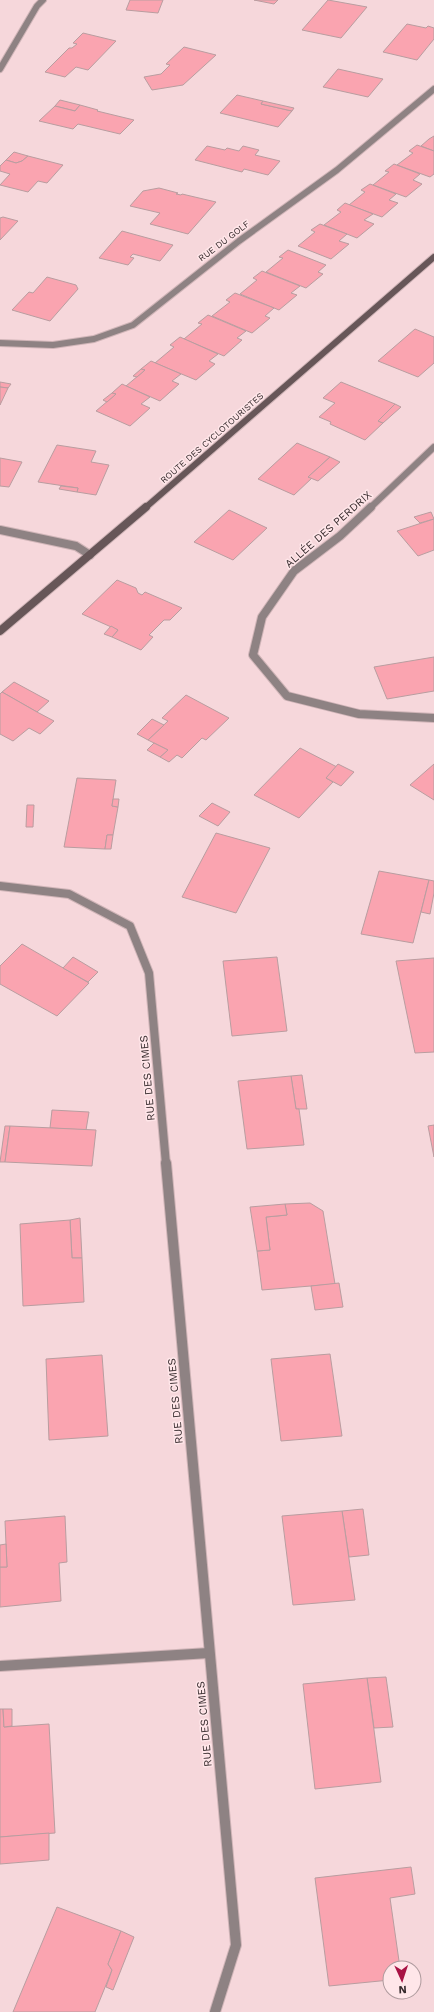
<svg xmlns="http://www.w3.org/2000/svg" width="434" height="2012" viewBox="0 0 434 2012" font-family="'Work Sans',sans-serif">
  <rect width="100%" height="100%" fill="#f6d7db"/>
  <!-- building -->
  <g fill="#faa4b0" stroke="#b99da0">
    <path d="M130,0H163L158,13L126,10Z"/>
    <path d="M254,0H278L274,4Z"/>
    <path d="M328,0L367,7L341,38L302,30Z"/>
    <path d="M407,24L426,28L428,26L434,28V39L417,60L383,52Z"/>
    <path d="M83,33L116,41L88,70L76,67L65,77L45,72L69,48H72L77,44L73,43Z"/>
    <path d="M184,47L216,55L183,85L152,90L144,77L161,74L170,65L166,64Z"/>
    <path d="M338,69L383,79L368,97L323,87Z"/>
    <path d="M237,95L263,101L261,104L292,111L278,127L220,113Z"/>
    <path d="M60,100L80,105L75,111L55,106Z"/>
    <path d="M263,101L294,108L292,111L261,104Z"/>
    <path d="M80,105L98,110L97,111L134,120L120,134L78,124L73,129L39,121L55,106L75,111Z"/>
    <path d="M434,136V151L421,146L429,139Z"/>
    <path d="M417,145L434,151V174L430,177L397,165L413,153L409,151Z"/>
    <path d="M207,146L225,150L227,148L239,151L243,146L259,150L255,155L280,161L268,175L244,169L242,172L195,160Z"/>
    <path d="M14,152L28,156L22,161L16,163L6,160Z"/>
    <path d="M28,156L63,165L47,183L38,181L28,192L0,185L10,174L0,171V166L6,160L16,163L22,161Z"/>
    <path d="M394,164L420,174L413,180L422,184L406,197L373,185L389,172L385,171Z"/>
    <path d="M370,184L396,194L389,200L398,203L382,217L349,205L365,192L361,190Z"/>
    <path d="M159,188L178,193L176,194L181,195L182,194L216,202L188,234L150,224L160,213L130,206L143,191Z"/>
    <path d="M345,203L373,214L364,220L374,224L357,238L324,225L341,212L337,210Z"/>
    <path d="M3,217L18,221L0,240V218Z"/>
    <path d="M320,224L347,234L339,241L349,244L331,259L298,246L315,232L311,230Z"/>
    <path d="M122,231L173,245L160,261L133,254L130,257L134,258L128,265L99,258Z"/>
    <path d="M288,250L326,265L318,272L323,274L306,288L266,272L283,258L279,257Z"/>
    <path d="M262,271L300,286L291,293L297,295L279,310L240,294L257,280L253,278Z"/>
    <path d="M47,277L76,285L78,289L50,321L12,310L29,292L33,293Z"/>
    <path d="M235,293L274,308L265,316L270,318L252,333L212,316L230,302L226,300Z"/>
    <path d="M208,315L246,331L237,338L242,340L224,356L184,339L202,324L198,323Z"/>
    <path d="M415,329L434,337V363L418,377L378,361Z"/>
    <path d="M180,337L218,354L209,361L215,364L196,380L155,363L174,347L170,345Z"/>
    <path d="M151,361L181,374L172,381L179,384L160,401L126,386L145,370L141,369Z"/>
    <path d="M141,369L145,370L137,377L133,376Z"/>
    <path d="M0,382L11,384L8,388L0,387Z"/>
    <path d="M341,382L395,404L378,421L383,423L365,440L330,424L331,422L319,417L335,403L323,398Z"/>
    <path d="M122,384L150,397L141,404L150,408L130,426L96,411L116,394L112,393Z"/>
    <path d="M0,387L8,388L0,405Z"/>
    <path d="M112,393L116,394L107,402L103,400Z"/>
    <path d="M395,404L401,407L383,423L378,421Z"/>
    <path d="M297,443L330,457L308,477L312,478L294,495L258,479Z"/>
    <path d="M57,445L96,451L91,462L109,465L96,495L77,492L78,488L38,482Z"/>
    <path d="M330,457L340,462L318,481L308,477Z"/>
    <path d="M0,458L22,462L9,487L0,486Z"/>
    <path d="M61,486L78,488L77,492L59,489Z"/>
    <path d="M229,510L267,528L233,560L194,542Z"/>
    <path d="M431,512L434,519L420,523L414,517Z"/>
    <path d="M434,519V550L418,556L397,531Z"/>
    <path d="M117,580L136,588L138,593L142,595L145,592L182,608L170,620H164L149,635L153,637L141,650L112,637L118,630L82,614Z"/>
    <path d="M111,626L118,630L112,637L104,634Z"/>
    <path d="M434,657V691L387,699L374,667Z"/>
    <path d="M14,682L49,701L37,712L2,692Z"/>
    <path d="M2,692L37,712L54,721L40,734L29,728L13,741L0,734V694Z"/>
    <path d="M186,695L229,718L206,740L202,738L182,758L177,755L169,762L160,757L168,750L148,740L168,721L162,718Z"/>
    <path d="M152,719L164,725L148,740L137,734Z"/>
    <path d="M154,743L168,750L160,757L147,750Z"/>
    <path d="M300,748L337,767L326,778L333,782L299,818L254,795Z"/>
    <path d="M338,764L354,772L341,786L326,778Z"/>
    <path d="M434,764V800L410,785Z"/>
    <path d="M77,778L116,780L112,806L118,807L113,835H107L105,849L64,847Z"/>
    <path d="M113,799H119L118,807L112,806Z"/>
    <path d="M212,803L230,812L218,826L199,816Z"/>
    <path d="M27,805H34L33,827H26Z"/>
    <path d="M216,833L270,848L236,913L182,897Z"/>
    <path d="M107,835H113L111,849H105Z"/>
    <path d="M379,871L429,880L413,943L361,934Z"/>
    <path d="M429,880L434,881V893L430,914L421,912Z"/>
    <path d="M22,944L89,983L57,1016L0,984V966Z"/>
    <path d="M73,957L98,972L88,982L63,968Z"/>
    <path d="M277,957L287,1031L232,1036L223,961Z"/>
    <path d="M434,958V1052L415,1053L396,961Z"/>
    <path d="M302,1075L307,1109H296L291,1076Z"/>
    <path d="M291,1076L296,1109H299L304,1145L247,1149L238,1081Z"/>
    <path d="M52,1110L89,1112L86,1130L50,1128Z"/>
    <path d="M434,1125V1157L428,1126Z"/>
    <path d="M5,1126H10L5,1162H0Z"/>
    <path d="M10,1126L96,1130L92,1166L5,1162Z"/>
    <path d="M310,1203L323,1211L335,1284L262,1290L257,1251L270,1250L266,1217L287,1215L285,1204Z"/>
    <path d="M285,1204L287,1215L266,1217L270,1250L257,1251L250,1207Z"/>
    <path d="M80,1218L82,1258H72L70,1220Z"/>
    <path d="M70,1220L72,1258H82L84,1302L23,1306L20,1224Z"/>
    <path d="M339,1283L343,1307L315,1310L311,1286Z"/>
    <path d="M330,1354L342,1436L281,1441L271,1359Z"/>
    <path d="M102,1355L108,1436L49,1440L46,1359Z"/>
    <path d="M363,1509L369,1555L349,1557L342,1511Z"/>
    <path d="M342,1511L355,1600L293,1605L282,1516Z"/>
    <path d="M65,1516L67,1562L59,1563L61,1601L0,1607V1567H7L5,1521Z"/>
    <path d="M6,1544L7,1567H0V1545Z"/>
    <path d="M386,1677L393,1727L374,1728L367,1678Z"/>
    <path d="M367,1678L381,1782L315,1789L303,1684Z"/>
    <path d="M0,1709H3L4,1727L49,1724L55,1833L0,1837Z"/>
    <path d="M3,1709H12V1726L4,1727Z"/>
    <path d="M49,1833V1860L0,1864V1837Z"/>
    <path d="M411,1867L415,1894L390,1898L400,1968H390V1980L329,1986L315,1878Z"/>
    <path d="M57,1907L121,1931L108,1964L112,1970L95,2012H13Z"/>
    <path d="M121,1931L134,1937L113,1990L106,1987L112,1970L108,1964Z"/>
  </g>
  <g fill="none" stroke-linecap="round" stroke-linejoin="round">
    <defs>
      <g id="street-far2">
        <path d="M0,69L37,6L43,0"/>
        <path d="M0,343L53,345L94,339L133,325L239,241L337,170L434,89"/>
        <path d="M370,508L434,447"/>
      </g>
      <g id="street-far1">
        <path d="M371,507L340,536L294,571L262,617L253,655L287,696L359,714L434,718"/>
        <path d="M0,530L76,546L90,555"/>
        <path d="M0,886L69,894L130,926L149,973L166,1164"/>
      </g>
      <g id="street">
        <path d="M166,1163L236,1945L215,2012"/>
        <path d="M0,1666L209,1653"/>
      </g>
      <path id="secondary-far1" d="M145,508L434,257"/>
      <path id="secondary" d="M0,631L146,507"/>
    </defs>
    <!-- street-far2 casing -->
    <use href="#street-far2" stroke="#d0b5b8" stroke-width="8"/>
    <!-- street-far1 casing -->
    <use href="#street-far1" stroke="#d0b5b8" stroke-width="10"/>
    <!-- street casing -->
    <use href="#street" stroke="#d0b5b8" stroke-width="12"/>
    <!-- secondary-far1 casing -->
    <use href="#secondary-far1" stroke="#d0b5b8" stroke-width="8"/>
    <!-- secondary casing -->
    <use href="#secondary" stroke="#d0b5b8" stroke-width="10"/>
    <!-- street-far2 -->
    <use href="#street-far2" stroke="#8e8283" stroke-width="6"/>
    <!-- street-far1 -->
    <use href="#street-far1" stroke="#8e8283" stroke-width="8"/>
    <!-- street -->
    <use href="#street" stroke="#8e8283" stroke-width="10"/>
    <!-- secondary-far1 -->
    <use href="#secondary-far1" stroke="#675658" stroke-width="6"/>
    <!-- secondary -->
    <use href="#secondary" stroke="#675658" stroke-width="8"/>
  </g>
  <g text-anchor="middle" stroke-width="3" stroke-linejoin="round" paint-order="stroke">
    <!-- far-street labels -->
    <g font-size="9" fill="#372b2d" stroke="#ffe6e9">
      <text transform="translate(224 241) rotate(-37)" y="3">RUE DU GOLF</text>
      <text transform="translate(212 438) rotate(-41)" y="3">ROUTE DES CYCLOTOURISTES</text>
    </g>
    <!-- street labels -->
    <g font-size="11" fill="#372b2d" stroke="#ffe6e9">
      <text transform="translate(328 529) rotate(-41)" y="4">ALLÉE DES PERDRIX</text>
      <text transform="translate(147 1078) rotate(-95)" y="4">RUE DES CIMES</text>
      <text transform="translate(175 1401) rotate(-95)" y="4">RUE DES CIMES</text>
      <text transform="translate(204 1724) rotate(-95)" y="4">RUE DES CIMES</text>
    </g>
  </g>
  <!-- north arrow -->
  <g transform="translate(402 1980) rotate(177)"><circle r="19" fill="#ffe6e9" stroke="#af9b9e"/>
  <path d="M0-3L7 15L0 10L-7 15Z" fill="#a81244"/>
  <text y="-6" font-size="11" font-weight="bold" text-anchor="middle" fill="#372b2d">N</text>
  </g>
</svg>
